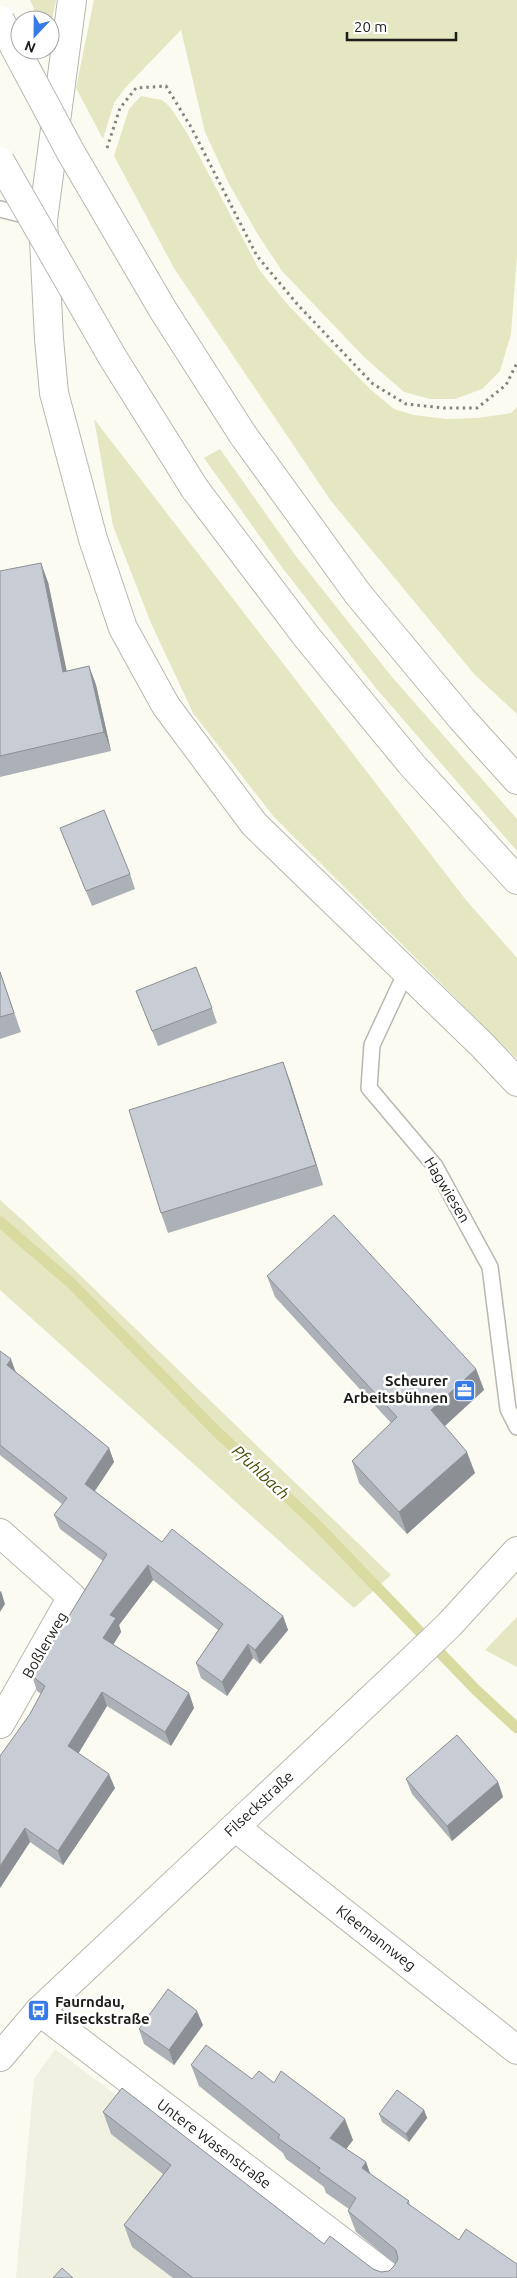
<svg xmlns="http://www.w3.org/2000/svg" width="517" height="2278" viewBox="0 0 517 2278" font-family="Ubuntu,sans-serif">
  <rect width="100%" height="100%" fill="#fbfbf2"/>
  <!-- built -->
  <path fill="#f0f1e0" d="M55,2049L359,2278H16L34,2079Z"/>
  <!-- green -->
  <g fill="#e5e6c2">
    <path d="M30,0H56L50,30V20H39Z"/>
    <path d="M94,0H517V255L511,334L500,371L482,389L455,399H430L404,392L365,358L282,271L257,233L229,184L205,132L181,30L125,88L114,103L103,139L76,88Z"/>
    <path d="M141,96L162,100L170,107L187,133L260,271L289,306L370,389L394,409L414,415L447,419L478,418L511,413L517,407V714L475,675L331,501L174,268L114,156L129,109Z"/>
    <path d="M94,419L466,900L517,958V1059L274,817L193,713L151,623L113,526Z"/>
    <path d="M220,449L295,555L392,677L517,819V851L375,687L281,566L204,458Z"/>
    <path d="M0,1200L29,1226L391,1575L354,1608L0,1290Z"/>
    <path d="M517,1617V1667L485,1650Z"/>
  </g>
  <g fill="none" stroke-linecap="round" stroke-linejoin="round">
    <!-- stream -->
    <path stroke="#dadba1" stroke-width="11" d="M0,1222L71,1283L216,1431L314,1522L476,1690L517,1728"/>
    <defs>
      <g id="lane">
        <path d="M0,209L32,217"/>
        <path d="M406,972L372,1045L369,1088L435,1166L490,1267L508,1409L517,1427"/>
      </g>
      <g id="street">
        <path d="M0,1533L72,1597L0,1724"/>
        <path d="M235,1827L517,2050"/>
        <path d="M39,2011L390,2278"/>
      </g>
      <g id="secondary">
        <path d="M72,0L43,220L49,339L54,393L93,539L123,628L166,706L254,824L482,1045L517,1082"/>
        <path d="M0,2057L39,2011L405,1667L449,1625L517,1551"/>
      </g>
      <g id="highway">
        <path d="M243,435L358,594L462,719L517,780"/>
        <path d="M195,489L306,636L412,765L517,880"/>
      </g>
    </defs>
    <!-- lane casing -->
    <use href="#lane" stroke="#b8b8b0" stroke-width="18"/>
    <!-- street casing -->
    <use href="#street" stroke="#b8b8b0" stroke-width="30"/>
    <!-- secondary casing -->
    <use href="#secondary" stroke="#b8b8b0" stroke-width="30"/>
    <!-- highway casing -->
    <use href="#highway" stroke="#b8b8b0" stroke-width="30"/>
    <!-- path -->
    <path stroke="#84847e" stroke-width="3" stroke-dasharray="2.5 4" stroke-linecap="butt" d="M107,148L120,108L136,88L166,86L191,127L257,256L298,305L373,384L406,404L444,408H477L506,385L517,363"/>
    <!-- lane -->
    <use href="#lane" stroke="#fff" stroke-width="15"/>
    <!-- street -->
    <use href="#street" stroke="#fff" stroke-width="28"/>
    <!-- secondary -->
    <use href="#secondary" stroke="#fff" stroke-width="28"/>
    <!-- highway -->
    <use href="#highway" stroke="#fff" stroke-width="28"/>
    <defs>
      <g id="highway-bridge">
        <path d="M0,20L70,151L163,310L243,435"/>
        <path d="M0,161L113,358L195,489"/>
      </g>
    </defs>
    <!-- highway-bridge casing -->
    <use href="#highway-bridge" stroke="#b8b8b0" stroke-width="30" stroke-linecap="butt"/>
    <!-- highway-bridge -->
    <use href="#highway-bridge" stroke="#fff" stroke-width="28"/>
  </g>
  <!-- wall -->
  <g fill="#acb0b7">
    <path d="M0,571L48,582L66,671L89,666L96,685L111,751L0,777Z"/>
    <path d="M60,828L130,874L135,889L92,906Z"/>
    <path d="M0,971L21,1032L0,1039Z"/>
    <path d="M136,991L212,1008L217,1023L158,1046Z"/>
    <path d="M290,1081L323,1185L168,1233L161,1213Z"/>
    <path d="M267,1276L476,1369L484,1390L445,1426L475,1473L407,1534L359,1483L352,1461L391,1423L275,1297Z"/>
    <path d="M0,1351L16,1372L109,1448L114,1462L95,1491L162,1542L283,1616L288,1630L260,1664L253,1658L227,1696L201,1678L196,1663L218,1630L153,1580L119,1625L121,1632L113,1645L189,1693L194,1708L171,1746L107,1706L78,1753L115,1788L63,1865L30,1842L0,1888L30,1714L41,1694L37,1691L32,1676L103,1561L60,1529L54,1515L62,1504L0,1455Z"/>
    <path d="M406,1779L498,1782L503,1797L452,1841L412,1794Z"/>
    <path d="M203,2025L174,2065L144,2044L139,2029Z"/>
    <path d="M191,2065L252,2079L274,2083L353,2140L346,2149L366,2162L370,2174L409,2201L410,2206L459,2240L517,2278H173L132,2247L124,2225L163,2174L111,2134L103,2112L324,2244L373,2269L381,2272L389,2271L394,2266L395,2264L356,2232L348,2211L349,2209L326,2193L324,2187L286,2159L283,2153L199,2086Z"/>
    <path d="M424,2110L427,2118L409,2142L382,2122L379,2114Z"/>
  </g>
  <!-- shaded-wall -->
  <g fill="#8c9095">
    <path d="M41,563L48,582L71,691L63,672Z"/>
    <path d="M89,666L96,685L111,751L104,732Z"/>
    <path d="M283,1062L290,1081L323,1185L316,1165Z"/>
    <path d="M11,1359L16,1373L7,1365Z"/>
    <path d="M476,1369L484,1390L439,1431L431,1410Z"/>
    <path d="M109,1448L114,1462L90,1498L85,1484Z"/>
    <path d="M467,1452L475,1473L407,1534L399,1512Z"/>
    <path d="M148,1565L153,1580L119,1625L121,1632L108,1653L103,1638L110,1615Z"/>
    <path d="M1,1591L5,1604L0,1612V1592Z"/>
    <path d="M283,1616L288,1630L260,1664L255,1650Z"/>
    <path d="M248,1644L253,1658L227,1696L222,1682Z"/>
    <path d="M102,1692L107,1706L74,1761L68,1746Z"/>
    <path d="M189,1693L194,1708L171,1746L165,1732Z"/>
    <path d="M109,1774L115,1788L63,1865L58,1851Z"/>
    <path d="M498,1782L503,1797L452,1841L447,1826Z"/>
    <path d="M25,1828L30,1842L0,1888V1866Z"/>
    <path d="M197,2011L203,2025L174,2065L169,2050Z"/>
    <path d="M424,2110L427,2118L409,2142L406,2134Z"/>
    <path d="M345,2119L353,2140L338,2160L330,2138Z"/>
    <path d="M366,2162L374,2184L362,2168Z"/>
  </g>
  <!-- building -->
  <g fill="#c8cdd5" stroke="#8c9095">
    <path d="M41,563L63,672L89,666L104,732L0,756V571Z"/>
    <path d="M104,810L130,874L86,891L60,828Z"/>
    <path d="M196,967L212,1008L152,1031L136,991Z"/>
    <path d="M0,972L14,1013L0,1017Z"/>
    <path d="M283,1062L316,1165L161,1213L129,1110Z"/>
    <path d="M334,1215L476,1369L431,1410L467,1452L399,1512L352,1461L397,1417L267,1276Z"/>
    <path d="M0,1351L11,1359L7,1365L109,1448L85,1484L162,1542L172,1529L283,1616L255,1650L248,1644L222,1682L196,1663L223,1624L148,1565L110,1615L116,1618L103,1638L189,1693L165,1732L102,1692L68,1746L109,1774L58,1851L25,1828L0,1866V1756L30,1714L45,1686L32,1676L107,1554L54,1515L67,1498L0,1445Z"/>
    <path d="M457,1735L498,1782L447,1826L406,1779Z"/>
    <path d="M168,1989L197,2011L169,2050L139,2029Z"/>
    <path d="M206,2045L252,2079L259,2071L274,2083L281,2071L345,2119L330,2138L366,2162L362,2168L409,2201L407,2203L459,2240L466,2229L517,2264V2278H193L124,2225L171,2165L103,2112L122,2088L324,2244L330,2236L373,2269L381,2272L389,2271L394,2266L398,2259L396,2250L348,2211L356,2198L318,2171L320,2168L278,2138L280,2135L191,2065Z"/>
    <path d="M397,2090L424,2110L406,2134L379,2114Z"/>
    <path d="M62,2268L73,2278H53Z"/>
  </g>
  <!-- icons -->
  <defs>
    <symbol id="office-square" viewBox="-11 -11 22 22"><rect x="-9" y="-9" width="18" height="18" rx="4" fill="#377be9" stroke="#fff"/><path d="M-6-3h4V-5.5h4V-3h4V5H-6ZM-1-4.5V-3h2v-1.5ZM-6 0V1H6V0Z" fill="#fff"/></symbol>
    <symbol id="bus-square" viewBox="-11 -11 22 22"><rect x="-9" y="-9" width="18" height="18" rx="4" fill="#377be9" stroke="#fff"/><path d="M-5-6H5V4H4V6H2V4H-2V6H-4V4H-5ZM-3.5-4V0h7V-4ZM-3.5 1.2v1.5H-2V1.2ZM2 1.2v1.5H3.5V1.2Z" fill="#fff"/></symbol>
  </defs>
  <g fill-rule="evenodd">
    <use href="#office-square" x="452" y="1378" width="25" height="25"/>
    <use href="#bus-square" x="26" y="1998" width="25" height="25"/>
  </g>
  <g text-anchor="middle" stroke-width="5" stroke-linejoin="round" paint-order="stroke">
    <!-- street labels -->
    <g font-size="15" fill="#1c1d19" stroke="#fff">
      <text transform="translate(447 1190) rotate(59)" y="5">Hagwiesen</text>
      <text transform="translate(45 1645) rotate(-60)" y="5">Boßlerweg</text>
      <text transform="translate(259 1804) rotate(-43)" y="5">Filseckstraße</text>
      <text transform="translate(376 1938) rotate(38)" y="5">Kleemannweg</text>
      <text transform="translate(214 2144) rotate(37)" y="5">Untere Wasenstraße</text>
    </g>
    <!-- poi labels -->
    <g font-size="15" font-weight="bold" fill="#1c1d19" stroke="#fff" text-anchor="end">
      <text x="448" y="1386">Scheurer<tspan x="448" dy="17">Arbeitsbühnen</tspan></text>
      <text x="55" y="2007" text-anchor="start">Faurndau,<tspan x="55" dy="17">Filseckstraße</tspan></text>
    </g>
    <!-- water labels -->
    <g font-size="16" font-style="italic" fill="#484700" stroke="#fff">
      <text transform="translate(261 1472) rotate(43)" y="6">Pfuhlbach</text>
    </g>
  </g>
  <!-- north arrow -->
  <g transform="translate(35 35) rotate(202)"><circle r="24" fill="#ffffff" stroke="#a4a5a3"/>
  <path d="M0-4L9 19L0 12L-9 19Z" fill="#377be9"/>
  <text y="-8" font-size="14" font-weight="bold" text-anchor="middle" fill="#1c1d19">N</text>
  </g>
  <!-- scale -->
  <path d="M347 32v8h109v-8" fill="none" stroke="#1c1d19" stroke-width="2.5"/>
  <text x="354" y="32" font-size="15" fill="#1c1d19" stroke="#ffffff" stroke-width="4" paint-order="stroke">20 m</text>
</svg>
